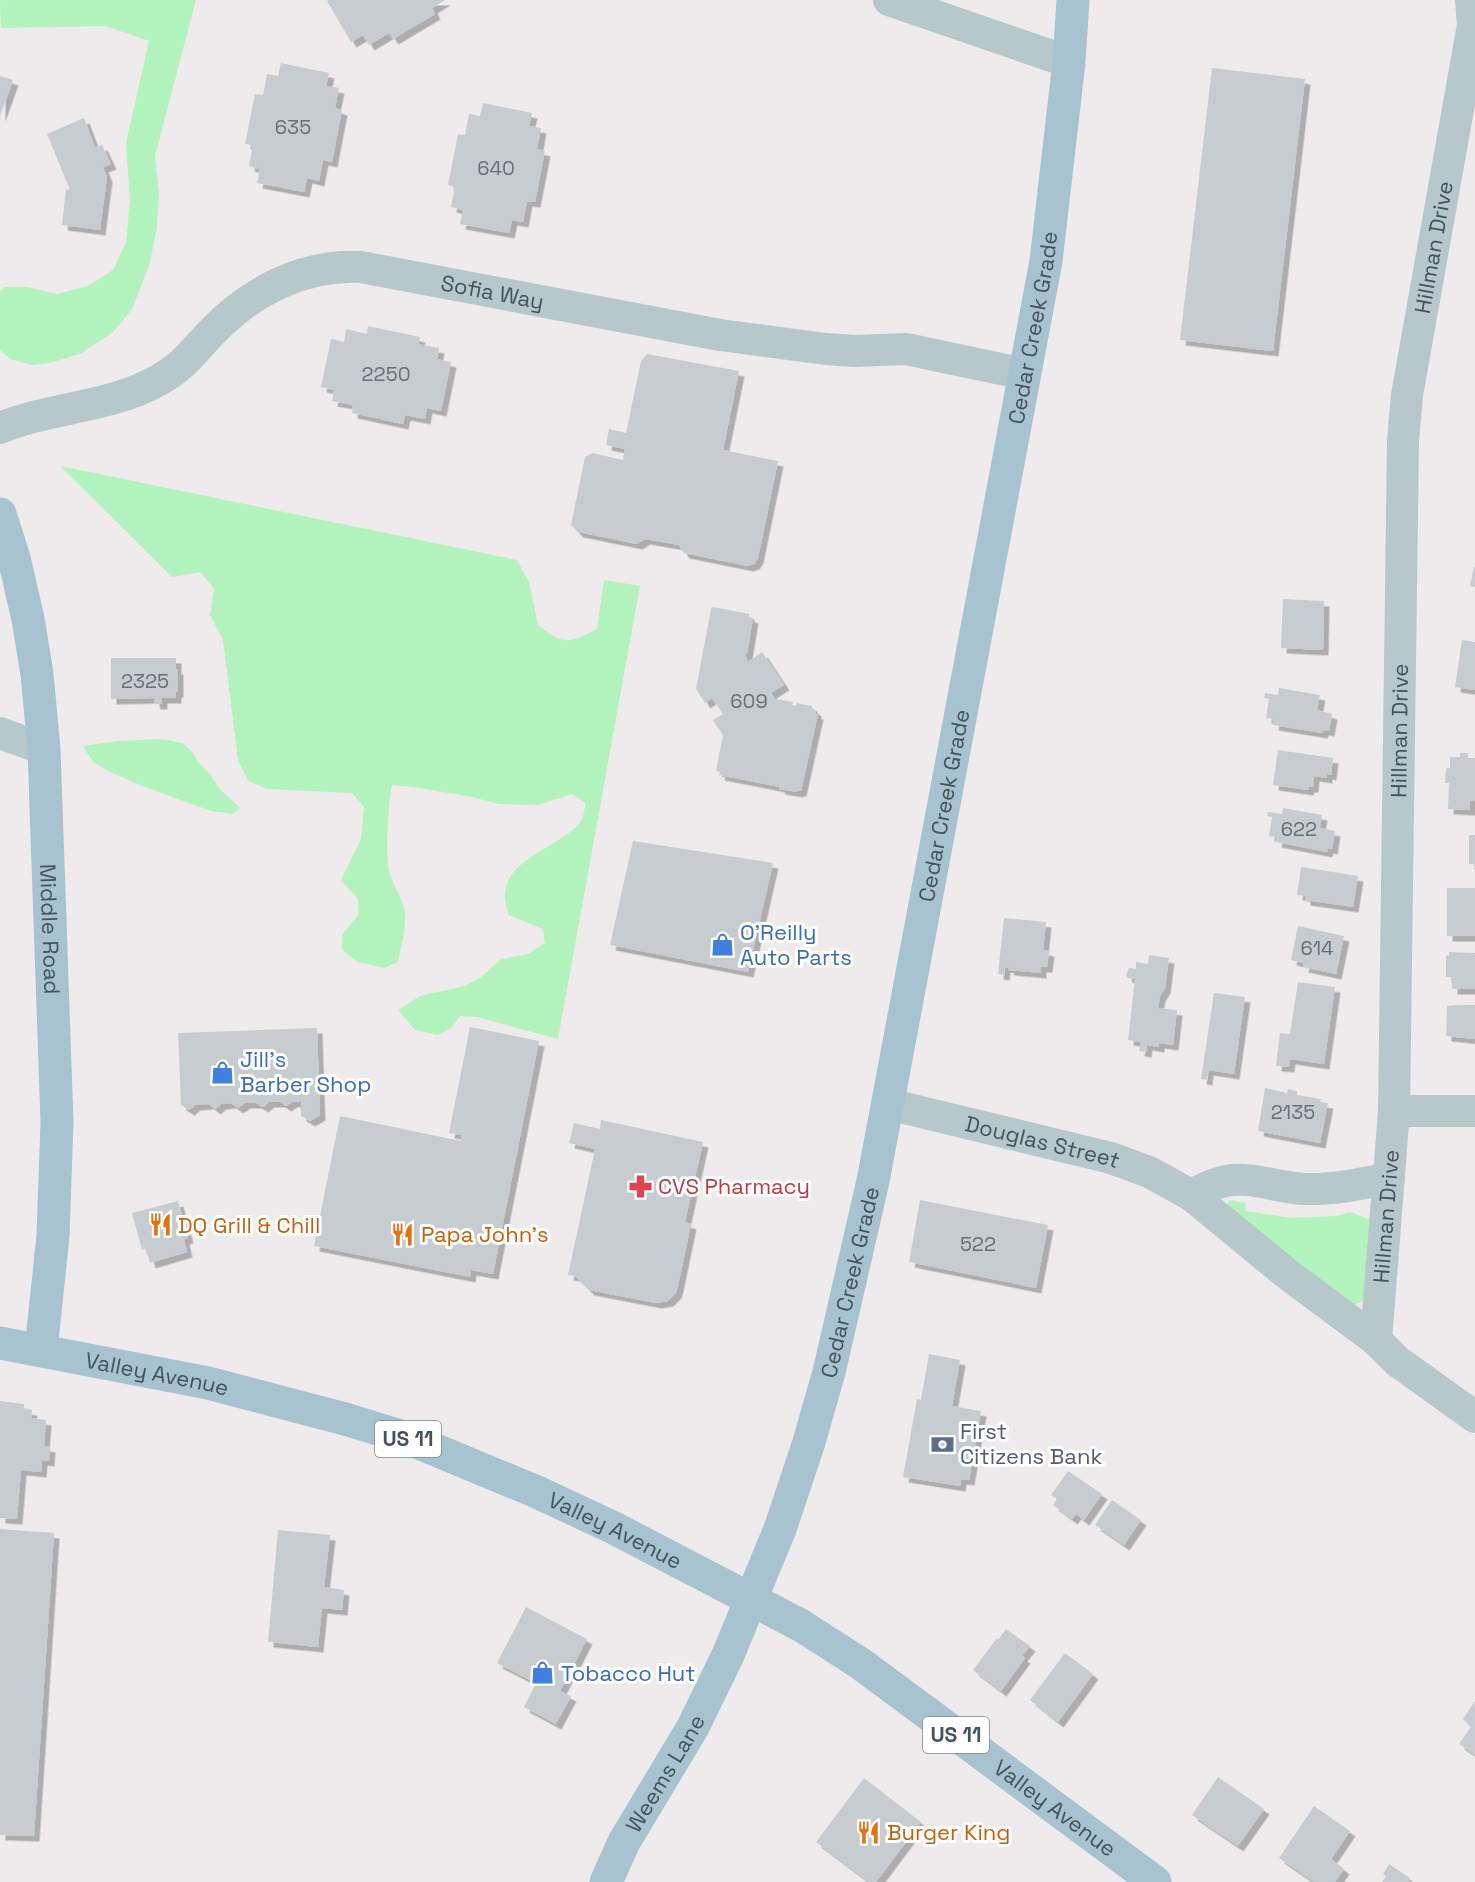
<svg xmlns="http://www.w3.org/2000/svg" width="1475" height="1882" viewBox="0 0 1475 1882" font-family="'Space Grotesk',sans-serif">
  <defs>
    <filter id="shadow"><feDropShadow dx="5.5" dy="5.5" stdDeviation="0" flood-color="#0004"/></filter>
  </defs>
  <rect width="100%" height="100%" fill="#efebec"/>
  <!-- green -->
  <g fill="#b2f3be">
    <path d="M0,0H196L155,156L159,193L157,228L149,266L132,309L113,332L80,354L50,363L31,365L10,359L0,350V291L5,287H27L58,294L88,286L113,270L126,243L130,201L126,143L149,41L106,26L1,28Z"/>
    <path d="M60,466L517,560L529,582L538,625C563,646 570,643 597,629L604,580L640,586L558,1039L477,1017L460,1016L451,1028L438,1035L415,1030L398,1010L420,996L465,986L480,978L501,959L528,954L545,943L543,929L509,915C492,870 534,857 563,837C569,833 577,827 581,821C584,817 584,809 586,803L572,794L538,805L500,804L467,796L413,787L392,785C388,807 386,842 388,864C389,880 400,893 404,907C408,922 401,947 398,962L384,968L358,962L342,950V935L358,915V899L341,880L361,839L364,807L352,793L268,789L248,781L238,760L223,640L210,615L214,588L200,572L172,577Z"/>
    <path d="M160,739L183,743L193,753L198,762L209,773L220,789L240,808L233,814L211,811L145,787L112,773L93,762L83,746L118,741Z"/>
    <path d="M1229,1200L1246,1203L1245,1211L1292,1218L1337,1216L1350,1212L1368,1219L1371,1214L1365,1298L1360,1303L1352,1305L1227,1208Z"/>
  </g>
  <!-- building -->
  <g fill="#c7ccd1" filter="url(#shadow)">
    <path d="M329,0H445L432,8L435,14L393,39L389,33L369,45L363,35L351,42L327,1Z"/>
    <path d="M281,63L329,73L326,86L339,88L335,108L342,110L332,162L323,160L319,181L307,178L304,192L257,183L260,169L249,166L253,145L245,144L255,94L263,95L267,74L278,76Z"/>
    <path d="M1212,68L1305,79L1273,351L1180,340Z"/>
    <path d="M0,76L13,80L0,116Z"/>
    <path d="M483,103L532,113L529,126L541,128L537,149L545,151L535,202L527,201L523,222L512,220L509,233L460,224L463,210L451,207L455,187L448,185L458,134L465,135L469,114L480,116Z"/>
    <path d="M84,118L95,147L102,145L111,164L103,167L107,177L100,230L62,225L66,189L70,190L47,134Z"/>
    <path d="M368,326L420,337L418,344L439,348L437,359L451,362L441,411L427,408L425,419L405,415L403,424L352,413L353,405L332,401L334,390L321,387L331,339L344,342L346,329L367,334Z"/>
    <path d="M647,354L739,371L723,450L778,461L758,558L754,564L748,566L684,553L679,545L645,539L637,544L578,532L571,525L585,457L592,453L623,460L625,449L606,445L609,429L626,433L641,361Z"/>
    <path d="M1474,566L1475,567V587L1470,586Z"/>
    <path d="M1283,599L1324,601L1323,650L1281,648Z"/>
    <path d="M713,607L749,614V617L753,618L747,654H745L748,662L762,652L784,685L771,693L775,699L793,702L792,705L796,706L797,703L812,706V708L816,711V714H818L801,791H798V792L779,789L780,787L719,775L720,772L716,771L723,735L713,720L723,714L712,698L705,703L696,689L711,609Z"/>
    <path d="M1462,640L1475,642V690L1455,687Z"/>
    <path d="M111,658H176V669H178V692H176V698H162V704H155L154,698L111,699Z"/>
    <path d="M1279,688L1320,695L1317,710L1332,714L1329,731L1323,730L1322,733L1273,725L1274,719L1266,718L1269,699L1264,698L1265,693L1278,695Z"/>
    <path d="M1278,750L1333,758L1331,775L1327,774V778L1314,776L1313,787H1309L1308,790L1273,785Z"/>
    <path d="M1460,753H1468V758H1475V801H1470V810L1448,809L1449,783H1445L1446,768H1450V757H1460Z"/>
    <path d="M1283,808L1322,815L1320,828L1335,831L1332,849L1328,848L1327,852L1276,842L1277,837L1269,836L1272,817L1267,816L1268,812L1282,814Z"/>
    <rect x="1469" y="835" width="6" height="29"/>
    <path d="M633,841L773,863L748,972L610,945Z"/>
    <path d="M1301,867L1358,876L1353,907L1305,900V896L1297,895Z"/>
    <rect x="1447" y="888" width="28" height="48"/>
    <path d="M1004,918L1046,922L1043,950L1049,951L1047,967H1041V973L1008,970L1009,968L1005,967L1004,975L998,974Z"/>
    <path d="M1298,926L1344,936L1336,974L1303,967L1304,963L1291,960Z"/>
    <path d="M1449,952L1475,953V989H1452V977H1446V955L1449,956Z"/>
    <path d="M1149,955L1169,958L1165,988L1160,996L1158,1008L1177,1010L1173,1045L1159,1043V1047L1147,1045L1146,1052L1139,1051L1141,1042L1128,1040L1135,979L1128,978L1126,975L1129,968L1136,969V962L1148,964Z"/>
    <path d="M1298,982L1335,987L1324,1064L1290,1059L1289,1067L1276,1066L1280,1033L1290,1034Z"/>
    <path d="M1214,993L1245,997L1234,1074L1208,1070L1207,1080L1201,1079Z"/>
    <path d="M1458,1005H1475V1039L1446,1036L1447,1006Z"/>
    <path d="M470,1027L539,1041L493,1274L471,1270L470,1277L314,1246L340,1116L461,1141L462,1135L449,1133Z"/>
    <path d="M317,1028L320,1115L310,1121L301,1116V1101L292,1102L286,1106L280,1102H269L263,1107L256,1103H245L238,1108L231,1103L221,1104L215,1109L209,1104L195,1105L189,1110L181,1105L178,1033Z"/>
    <path d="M1265,1088L1287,1093L1288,1089L1297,1091V1095L1321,1099L1320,1102L1328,1103L1320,1143L1258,1131Z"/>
    <path d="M601,1120L703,1142L685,1222L691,1224L678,1286L676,1293L668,1301L656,1303L589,1290L575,1276L568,1275L595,1149L569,1143L574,1123L600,1129Z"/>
    <path d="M920,1200L1048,1225L1036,1288L909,1262Z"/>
    <path d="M178,1201L188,1238L184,1239L187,1252L150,1263L146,1248L142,1250L132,1213Z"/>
    <path d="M929,1354L960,1360L952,1406L981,1411L969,1480L961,1479L960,1486L903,1477L917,1399L921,1400Z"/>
    <path d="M0,1401L24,1404V1409L32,1410L31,1418L46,1420L44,1446L50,1447L49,1461L42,1460L41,1472L21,1470L17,1519L0,1518Z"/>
    <path d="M1068,1471L1102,1494L1084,1520L1076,1514L1072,1519L1053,1505L1057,1499L1051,1495Z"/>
    <path d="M1112,1500L1141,1520L1124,1545L1095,1525Z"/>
    <path d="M0,1529L54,1533L34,1836L0,1835Z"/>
    <path d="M278,1530L330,1535L324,1587L344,1590L342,1610L322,1608L318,1647L268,1642Z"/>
    <path d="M526,1607L587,1639L560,1691L571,1696L556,1724L524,1707L536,1683L497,1663Z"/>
    <path d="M1006,1629L1030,1646L1022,1656L1025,1658L1001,1691L973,1670L997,1638L998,1640Z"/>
    <path d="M1065,1653L1093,1674L1058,1722L1030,1700Z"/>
    <path d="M1475,1701V1755L1459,1744L1471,1727L1463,1719Z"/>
    <path d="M1218,1777L1264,1809L1238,1846L1192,1815Z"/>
    <path d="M864,1778L921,1822L876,1882H869L816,1842Z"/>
    <path d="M1314,1806L1350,1831L1331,1859L1344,1869L1335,1882H1314L1279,1858Z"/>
    <path d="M1389,1864L1410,1878L1408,1881L1410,1882H1382L1386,1876L1383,1874Z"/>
  </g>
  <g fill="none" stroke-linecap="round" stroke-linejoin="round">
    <!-- minor -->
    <g stroke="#b7c8cd" stroke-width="32">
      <path d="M889,0L1069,62"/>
      <path id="s1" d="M0,428C51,407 109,408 157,381C184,367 194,350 214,330C253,290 305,264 361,267L720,335L826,349L855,351L906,349L1025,374"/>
      <path d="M0,733L44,749"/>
      <path id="s2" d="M888,1104L1111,1158L1149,1172L1191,1195L1291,1277L1376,1340L1397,1361L1475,1417"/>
      <path d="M1394,1111H1475"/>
      <path d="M1191,1195C1202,1190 1213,1183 1226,1181C1252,1176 1279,1188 1305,1189C1333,1190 1361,1184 1389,1178"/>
      <path id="s3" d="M1376,1340L1394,1111L1403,440L1407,395L1473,25L1471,0"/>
    </g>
    <!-- major -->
    <g stroke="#a7c3cf" stroke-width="33">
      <path id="s4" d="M0,514L14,558L28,619L37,674L44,749L57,1122L53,1236L41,1350"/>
      <path id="s5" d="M0,1343L208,1383L345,1419L407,1438L537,1492L614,1528L802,1626L861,1664L1155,1882"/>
      <path id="s6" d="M606,1882L624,1842L693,1727L728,1655L780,1529L809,1442L829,1372L873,1181L1046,261L1069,62L1073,0"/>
    </g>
  </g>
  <!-- icons -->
  <defs>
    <symbol id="shop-bare" viewBox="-9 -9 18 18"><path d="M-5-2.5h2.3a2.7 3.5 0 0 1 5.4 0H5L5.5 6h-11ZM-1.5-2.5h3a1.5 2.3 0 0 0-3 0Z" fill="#3f7fe0" stroke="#fff" stroke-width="2.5" paint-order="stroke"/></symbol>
    <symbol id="pharmacy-bare" viewBox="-9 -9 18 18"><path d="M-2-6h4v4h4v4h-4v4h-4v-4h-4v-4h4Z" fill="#e0444e" stroke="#fff" stroke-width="2.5" paint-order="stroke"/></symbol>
    <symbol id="restaurant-bare" viewBox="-9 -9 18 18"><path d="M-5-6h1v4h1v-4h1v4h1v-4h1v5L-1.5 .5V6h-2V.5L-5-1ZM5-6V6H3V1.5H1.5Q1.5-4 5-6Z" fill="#e8710a" stroke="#fff" stroke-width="2.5" paint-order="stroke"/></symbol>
    <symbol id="bank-bare" viewBox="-9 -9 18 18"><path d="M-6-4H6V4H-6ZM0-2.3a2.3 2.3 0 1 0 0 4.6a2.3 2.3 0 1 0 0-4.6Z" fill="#5c6f8a" stroke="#fff" stroke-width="2.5" paint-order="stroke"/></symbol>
  </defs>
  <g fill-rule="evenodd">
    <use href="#shop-bare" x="706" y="928" width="33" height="33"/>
    <use href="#shop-bare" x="206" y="1056" width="33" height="33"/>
    <use href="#pharmacy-bare" x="624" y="1170" width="33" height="33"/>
    <use href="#restaurant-bare" x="144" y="1208" width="33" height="33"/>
    <use href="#restaurant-bare" x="386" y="1218" width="33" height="33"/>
    <use href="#bank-bare" x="926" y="1428" width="33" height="33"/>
    <use href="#shop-bare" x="526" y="1656" width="33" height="33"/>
    <use href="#restaurant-bare" x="852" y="1816" width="33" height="33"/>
  </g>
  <g text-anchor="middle" stroke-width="6" stroke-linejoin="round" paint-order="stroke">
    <!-- number labels -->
    <g font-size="20" fill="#637278">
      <text x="293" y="134">635</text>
      <text x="496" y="175">640</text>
      <text x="386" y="381">2250</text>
      <text x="145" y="688">2325</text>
      <text x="749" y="708">609</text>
      <text x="1299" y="836">622</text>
      <text x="1317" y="955">614</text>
      <text x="1293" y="1119">2135</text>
      <text x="978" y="1251">522</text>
    </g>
    <!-- shield labels -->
    <g fill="#fff" stroke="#7b878c" stroke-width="1.5">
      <rect x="375" y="1421" width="66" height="36" rx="4.5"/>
      <rect x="923" y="1717" width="66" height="36" rx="4.5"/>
    </g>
    <g font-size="21" font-weight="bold" fill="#42545b">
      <text x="408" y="1446">US 11</text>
      <text x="956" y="1742">US 11</text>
    </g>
    <!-- street labels -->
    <g font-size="22" fill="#42545b" stroke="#fff">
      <text dy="8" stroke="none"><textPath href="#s3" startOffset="1096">Hillman Drive</textPath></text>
      <text dy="8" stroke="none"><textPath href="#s1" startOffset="540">Sofia Way</textPath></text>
      <text dy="8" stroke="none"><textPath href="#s6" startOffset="1623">Cedar Creek Grade</textPath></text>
      <text dy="8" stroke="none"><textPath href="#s3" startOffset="610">Hillman Drive</textPath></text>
      <text dy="8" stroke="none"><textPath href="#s6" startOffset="1137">Cedar Creek Grade</textPath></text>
      <text dy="8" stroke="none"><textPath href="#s4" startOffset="420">Middle Road</textPath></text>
      <text dy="8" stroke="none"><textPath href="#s2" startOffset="159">Douglas Street</textPath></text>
      <text dy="8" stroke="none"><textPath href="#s3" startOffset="124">Hillman Drive</textPath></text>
      <text dy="8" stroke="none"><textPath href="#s6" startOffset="651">Cedar Creek Grade</textPath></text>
      <text dy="8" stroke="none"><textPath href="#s5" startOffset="160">Valley Avenue</textPath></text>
      <text dy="8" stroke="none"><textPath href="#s5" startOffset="646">Valley Avenue</textPath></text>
      <text dy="8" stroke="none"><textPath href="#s6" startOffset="124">Weems Lane</textPath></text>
      <text dy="8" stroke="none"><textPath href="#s5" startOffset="1168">Valley Avenue</textPath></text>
    </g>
    <!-- shop labels -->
    <g font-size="22" fill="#366cbe" stroke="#fff" text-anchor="start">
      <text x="740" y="940">O'Reilly<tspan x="740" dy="25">Auto Parts</tspan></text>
      <text x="240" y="1067">Jill’s<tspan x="240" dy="25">Barber Shop</tspan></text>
      <text x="561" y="1681">Tobacco Hut</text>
    </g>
    <!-- health labels -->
    <g font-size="22" fill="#be3a42" stroke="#fff" text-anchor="start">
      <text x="658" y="1194">CVS Pharmacy</text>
    </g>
    <!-- food labels -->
    <g font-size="22" fill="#c56008" stroke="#fff" text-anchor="start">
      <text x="178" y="1233">DQ Grill &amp; Chill</text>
      <text x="421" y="1242">Papa John's</text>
      <text x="887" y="1840">Burger King</text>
    </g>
    <!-- service labels -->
    <g font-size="22" fill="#4e5e75" stroke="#fff" text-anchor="start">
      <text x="960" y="1439">First<tspan x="960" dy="25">Citizens Bank</tspan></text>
    </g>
  </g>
</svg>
